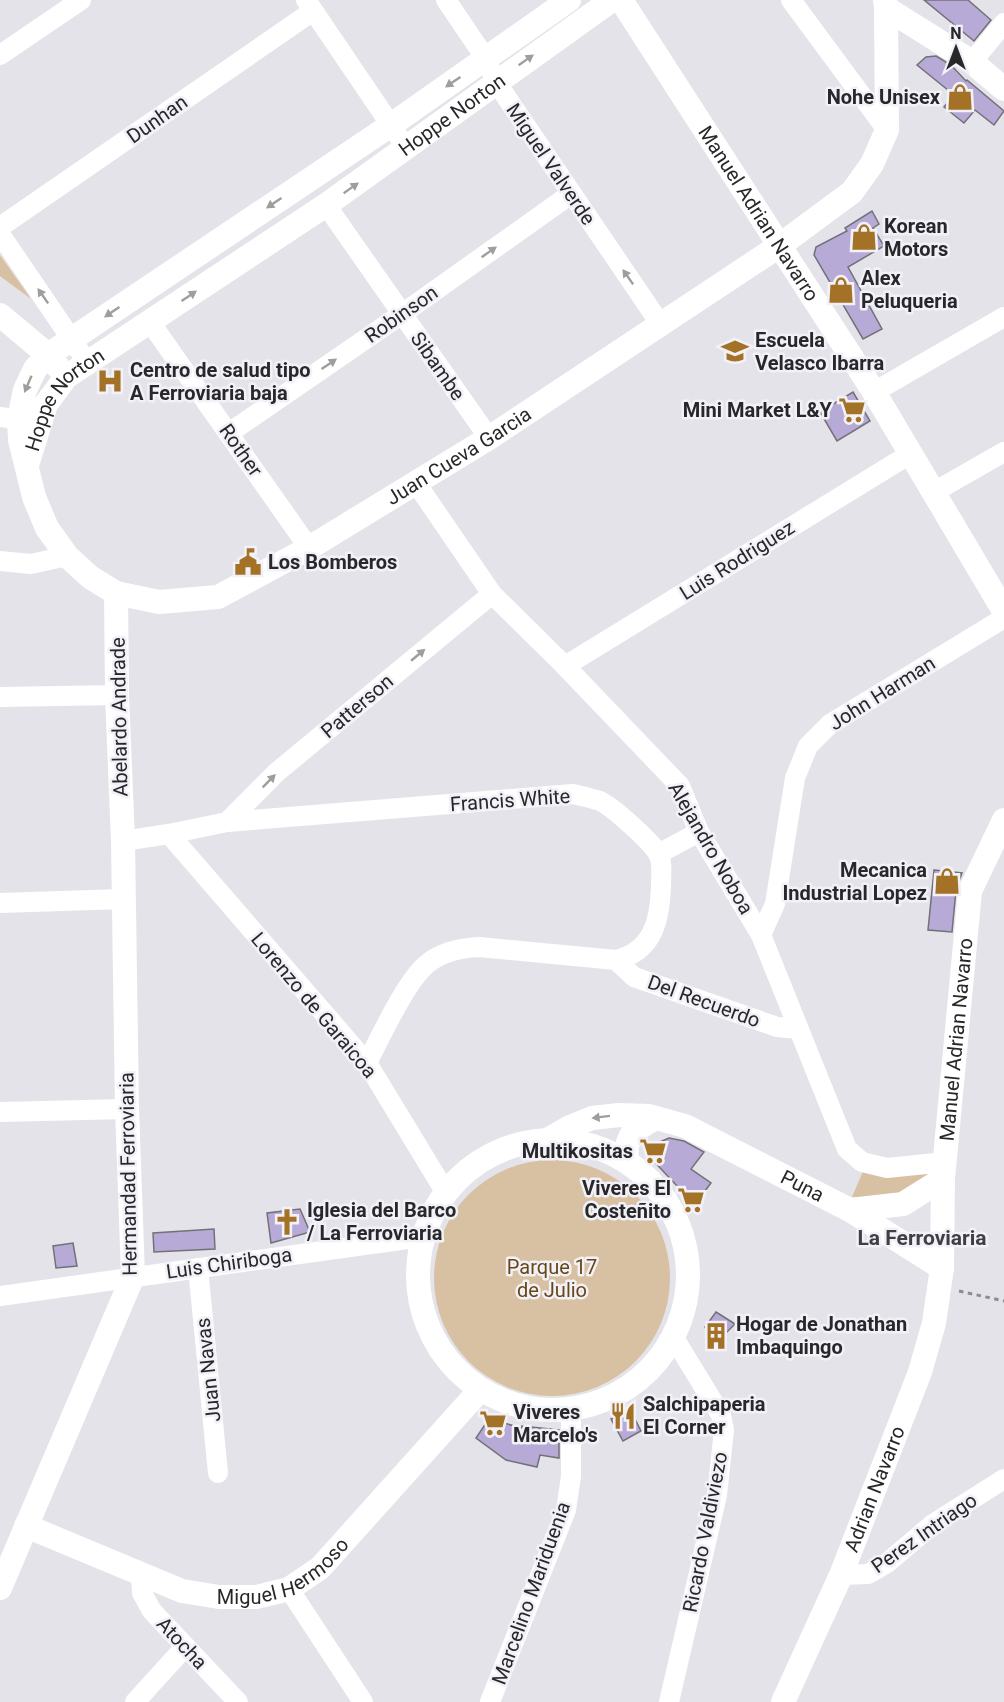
<svg xmlns="http://www.w3.org/2000/svg" width="1004" height="1702" viewBox="0 0 1004 1702" font-family="Roboto,sans-serif">
  <rect width="100%" height="100%" fill="#e5e3ea"/>
  <!-- park -->
  <g fill="#d8c1a3">
    <path d="M0,255L31,299L0,276Z"/>
    <circle cx="552" cy="1278" r="118"/>
    <path d="M939,1167L900,1198L852,1197L864,1169Z"/>
  </g>
  <!-- building -->
  <g fill="#b7aad6" stroke="#737177" stroke-width="1.5">
    <path d="M924,0H968L991,20L974,41Z"/>
    <path d="M936,56L951,65L966,81L967,80L1004,111L994,125L975,110L964,123L944,107L954,95L917,65L926,57Z"/>
    <path d="M872,211L879,224L873,228L884,246L848,267L882,329L863,339L814,255L816,247L847,231L845,228Z"/>
    <path d="M853,392L870,421L837,441L820,412Z"/>
    <path d="M934,870L962,873L956,890L952,932L928,930Z"/>
    <path d="M669,1138L684,1141L704,1152L691,1169L711,1183L693,1207L678,1187L646,1153L650,1146Z"/>
    <path d="M300,1209L310,1232L271,1243L267,1213Z"/>
    <path d="M214,1229L215,1249L154,1252L153,1233Z"/>
    <path d="M73,1243L77,1266L56,1268L53,1246Z"/>
    <path d="M716,1312L735,1324L714,1345L705,1327Z"/>
    <path d="M630,1409L641,1431L623,1441L611,1419Z"/>
    <path d="M490,1417L501,1422L521,1428L522,1426L559,1430V1458L540,1455L537,1467L506,1460L476,1438Z"/>
  </g>
  <g fill="none" stroke-linecap="round" stroke-linejoin="round">
    <!-- path -->
    <path stroke="#8e8c91" stroke-width="3" stroke-dasharray="4.5 4.5" stroke-linecap="butt" d="M959,1291L1004,1301"/>
    <!-- minor -->
    <g stroke="#fff" stroke-width="20">
      <path d="M306,0L407,149"/>
      <path d="M446,0L486,59L496,82L661,325"/>
      <path d="M791,0L887,130"/>
      <path d="M0,55L81,0"/>
      <path d="M972,62L1004,23"/>
      <path d="M326,205L489,438"/>
      <path d="M0,227L313,11"/>
      <path d="M0,234L87,362"/>
      <path d="M150,322L309,548"/>
      <path d="M874,392L1004,317"/>
      <path d="M0,417L33,421"/>
      <path d="M229,433L402,314L571,194"/>
      <path d="M416,483L492,594L565,666L680,786L699,832L761,935L847,1149L862,1162L887,1168L945,1162"/>
      <path d="M934,492L1004,452"/>
      <path d="M0,561L31,564L67,556"/>
      <path d="M565,666L910,454"/>
      <path d="M0,697L117,695"/>
      <path d="M227,822L277,772L492,594"/>
      <path d="M169,834L367,1063L443,1188"/>
      <path d="M123,841L169,834L227,822L573,794C582,796 591,798 600,801C613,807 649,840 658,853C663,862 661,875 661,885C660,919 654,951 616,960L479,947C461,948 441,952 427,964C406,981 380,1038 367,1063"/>
      <path d="M658,854L699,832"/>
      <path d="M0,903L123,899"/>
      <path d="M761,935L775,904L795,778L808,746L830,724L1004,618"/>
      <path d="M616,960L634,977L777,1027L798,1029"/>
      <path d="M0,1112L127,1109"/>
      <path d="M198,1268L218,1473"/>
      <path d="M0,1296L422,1237"/>
      <path d="M141,1575L142,1593L152,1611L238,1702"/>
      <path d="M841,1575L868,1574L887,1563L933,1524L1004,1479"/>
      <path d="M289,1589L363,1702"/>
      <path d="M135,1702L185,1647"/>
      <path d="M490,1702L566,1510L571,1476V1410"/>
      <path d="M669,1702L717,1495L724,1430L721,1415L674,1338"/>
    </g>
    <!-- tertiary -->
    <g stroke="#fff" stroke-width="24">
      <path id="s1" d="M569,0L391,125L48,355L35,369L25,390L19,419L20,440L34,497L47,528L67,556L90,577L116,593L159,602L218,597L309,548L489,438L779,246L852,192L872,164L887,130L886,8L885,0"/>
      <path id="s2" d="M621,0L874,392L1004,611"/>
      <path d="M886,8L972,62L1004,89"/>
      <path d="M0,315L48,355L58,367"/>
      <path id="s3" d="M28,462L46,404L66,377L326,205L612,0"/>
      <path id="s4" d="M551,1138L570,1127L592,1118L619,1115L649,1116L685,1126L850,1210L942,1268"/>
      <circle cx="553" cy="1275" r="135"/>
      <path d="M627,1162C624,1135 634,1130 656,1118"/>
      <path d="M850,1210L903,1204L943,1179"/>
      <path id="s5" d="M26,1526L182,1591L219,1597H256L289,1589L320,1568L480,1390"/>
      <path d="M0,1588L133,1276L127,1109L123,841L117,695L116,593"/>
      <path id="s6" d="M783,1702L841,1575L920,1372L934,1323L942,1268L943,1179L970,891L1004,820"/>
    </g>
  </g>
  <!-- one-way arrows -->
  <defs><path id="oneway-solid" d="M-6-.8H1V-3.2L6.5 0L1 3.2V.8H-6Z" transform="scale(1.5)"/></defs>
  <g fill="#9e9e9f">
    <use href="#oneway-solid" transform="translate(526 60) rotate(-35)"/>
    <use href="#oneway-solid" transform="translate(453 82) rotate(146)"/>
    <use href="#oneway-solid" transform="translate(351 188) rotate(-35)"/>
    <use href="#oneway-solid" transform="translate(274 203) rotate(146)"/>
    <use href="#oneway-solid" transform="translate(489 252) rotate(-35)"/>
    <use href="#oneway-solid" transform="translate(628 277) rotate(-125)"/>
    <use href="#oneway-solid" transform="translate(43 296) rotate(-125)"/>
    <use href="#oneway-solid" transform="translate(189 296) rotate(-34)"/>
    <use href="#oneway-solid" transform="translate(112 312) rotate(146)"/>
    <use href="#oneway-solid" transform="translate(329 364) rotate(-34)"/>
    <use href="#oneway-solid" transform="translate(28 384) rotate(113)"/>
    <use href="#oneway-solid" transform="translate(418 655) rotate(-40)"/>
    <use href="#oneway-solid" transform="translate(269 781) rotate(-45)"/>
    <use href="#oneway-solid" transform="translate(601 1117) rotate(173)"/>
  </g>
  <!-- icons -->
  <defs>
    <symbol id="shop-bare" viewBox="-9 -9 18 18"><path d="M-5-2.5h2.3a2.7 3.5 0 0 1 5.4 0H5L5.5 6h-11ZM-1.5-2.5h3a1.5 2.3 0 0 0-3 0Z" fill="#a37227" stroke="#f2f1f8" stroke-width="2.5" paint-order="stroke"/></symbol>
    <symbol id="school-bare" viewBox="-9 -9 18 18"><path d="M0-5L7-2L0 1L-7-2ZM-4 1L0 2.5L4 1V4Q0 6-4 4Z" fill="#a37227" stroke="#f2f1f8" stroke-width="2.5" paint-order="stroke"/></symbol>
    <symbol id="hospital-bare" viewBox="-9 -9 18 18"><path d="M-5-5h3v3.5h4V-5h3V5h-3V1.5h-4V5h-3Z" fill="#a37227" stroke="#f2f1f8" stroke-width="2.5" paint-order="stroke"/></symbol>
    <symbol id="supermarket-bare" viewBox="-9 -9 18 18"><path d="M-6-5.5h2.5l.6 2H6L4.5 2H-2.5L-4.4-4H-6ZM-1.5 3.2a1.3 1.3 0 1 0 .1 0ZM3 3.2a1.3 1.3 0 1 0 .1 0Z" fill="#a37227" stroke="#f2f1f8" stroke-width="2.5" paint-order="stroke"/></symbol>
    <symbol id="civic-bare" viewBox="-9 -9 18 18"><path d="M-.6-6.5H3V-4.5H.6V-3L4-1V1h2V6H-6V1h2V-1L-.6-3ZM-1.2 2.5V6h2.4V2.5Z" fill="#a37227" stroke="#f2f1f8" stroke-width="2.5" paint-order="stroke"/></symbol>
    <symbol id="church-bare" viewBox="-9 -9 18 18"><path d="M-1.2-6h2.4v3.5h3.3v2.4h-3.3V6h-2.4V-.1h-3.3v-2.4h3.3Z" fill="#a37227" stroke="#f2f1f8" stroke-width="2.5" paint-order="stroke"/></symbol>
    <symbol id="building-bare" viewBox="-9 -9 18 18"><path d="M-4-6H4V6H1V3H-1V6H-4ZM-2.5-4.3h1.7v1.8h-1.7ZM.8-4.3h1.7v1.8H.8ZM-2.5-1h1.7V.8h-1.7ZM.8-1h1.7V.8H.8Z" fill="#a37227" stroke="#f2f1f8" stroke-width="2.5" paint-order="stroke"/></symbol>
    <symbol id="restaurant-bare" viewBox="-9 -9 18 18"><path d="M-5-6h1v4h1v-4h1v4h1v-4h1v5L-1.5 .5V6h-2V.5L-5-1ZM5-6V6H3V1.5H1.5Q1.5-4 5-6Z" fill="#a37227" stroke="#f2f1f8" stroke-width="2.5" paint-order="stroke"/></symbol>
  </defs>
  <g fill-rule="evenodd">
    <use href="#shop-bare" x="941" y="78" width="38" height="38"/>
    <use href="#shop-bare" x="845" y="218" width="38" height="38"/>
    <use href="#shop-bare" x="822" y="271" width="38" height="38"/>
    <use href="#school-bare" x="716" y="332" width="38" height="38"/>
    <use href="#hospital-bare" x="91" y="362" width="38" height="38"/>
    <use href="#supermarket-bare" x="833" y="391" width="38" height="38"/>
    <use href="#civic-bare" x="229" y="543" width="38" height="38"/>
    <use href="#shop-bare" x="928" y="862" width="38" height="38"/>
    <use href="#supermarket-bare" x="634" y="1132" width="38" height="38"/>
    <use href="#supermarket-bare" x="672" y="1181" width="38" height="38"/>
    <use href="#church-bare" x="268" y="1203" width="38" height="38"/>
    <use href="#building-bare" x="697" y="1317" width="38" height="38"/>
    <use href="#restaurant-bare" x="604" y="1397" width="38" height="38"/>
    <use href="#supermarket-bare" x="474" y="1404" width="38" height="38"/>
  </g>
  <g text-anchor="middle" stroke-width="5" stroke-linejoin="round" paint-order="stroke">
    <!-- poi labels -->
    <g font-size="20" font-weight="bold" fill="#28272a" stroke="#f2f1f8" text-anchor="start">
      <text x="940" y="104" text-anchor="end">Nohe Unisex</text>
      <text x="884" y="233">Korean<tspan x="884" dy="23">Motors</tspan></text>
      <text x="861" y="285">Alex<tspan x="861" dy="23">Peluqueria</tspan></text>
      <text x="755" y="347">Escuela<tspan x="755" dy="23">Velasco Ibarra</tspan></text>
      <text x="130" y="377">Centro de salud tipo<tspan x="130" dy="23">A Ferroviaria baja</tspan></text>
      <text x="832" y="417" text-anchor="end">Mini Market L&amp;Y</text>
      <text x="268" y="569">Los Bomberos</text>
      <text x="927" y="877" text-anchor="end">Mecanica<tspan x="927" dy="23">Industrial Lopez</tspan></text>
      <text x="633" y="1158" text-anchor="end">Multikositas</text>
      <text x="671" y="1195" text-anchor="end">Viveres El<tspan x="671" dy="23">Costeñito</tspan></text>
      <text x="307" y="1217">Iglesia del Barco<tspan x="307" dy="23">/ La Ferroviaria</tspan></text>
      <text x="736" y="1331">Hogar de Jonathan<tspan x="736" dy="23">Imbaquingo</tspan></text>
      <text x="643" y="1411">Salchipaperia<tspan x="643" dy="23">El Corner</tspan></text>
      <text x="513" y="1419">Viveres<tspan x="513" dy="23">Marcelo's</tspan></text>
    </g>
    <!-- street labels -->
    <g font-size="20" fill="#28272a" stroke="#f2f1f8">
      <text dy="7" stroke="none"><textPath href="#s3" startOffset="561">Hoppe Norton</textPath></text>
      <text transform="translate(157 119) rotate(-35)" y="7">Dunhan</text>
      <text transform="translate(551 164) rotate(56)" y="7">Miguel Valverde</text>
      <text dy="7" stroke="none"><textPath href="#s2" startOffset="254">Manuel Adrian Navarro</textPath></text>
      <text transform="translate(401 314) rotate(-35)" y="7">Robinson</text>
      <text transform="translate(438 366) rotate(55)" y="7">Sibambe</text>
      <text dy="7" stroke="none"><textPath href="#s3" startOffset="75">Hoppe Norton</textPath></text>
      <text transform="translate(241 450) rotate(55)" y="7">Rother</text>
      <text dy="7" stroke="none"><textPath href="#s1" startOffset="1294">Juan Cueva Garcia</textPath></text>
      <text transform="translate(737 560) rotate(-32)" y="7">Luis Rodriguez</text>
      <text transform="translate(882 693) rotate(-32)" y="7">John Harman</text>
      <text transform="translate(357 706) rotate(-40)" y="7">Patterson</text>
      <text transform="translate(119 717) rotate(-91)" y="7">Abelardo Andrade</text>
      <text transform="translate(510 800) rotate(-4)" y="7">Francis White</text>
      <text transform="translate(711 848) rotate(60)" y="7">Alejandro Noboa</text>
      <text transform="translate(704 1001) rotate(20)" y="7">Del Recuerdo</text>
      <text transform="translate(314 1005) rotate(50)" y="7">Lorenzo de Garaicoa</text>
      <text dy="7" stroke="none"><textPath href="#s6" startOffset="693">Manuel Adrian Navarro</textPath></text>
      <text transform="translate(128 1174) rotate(-91)" y="7">Hermandad Ferroviaria</text>
      <text dy="7" stroke="none"><textPath href="#s4" startOffset="272">Puna</textPath></text>
      <text transform="translate(229 1263) rotate(-8)" y="7">Luis Chiriboga</text>
      <text transform="translate(208 1370) rotate(-96)" y="7">Juan Navas</text>
      <text dy="7" stroke="none"><textPath href="#s6" startOffset="232">Adrian Navarro</textPath></text>
      <text transform="translate(705 1532) rotate(-79)" y="7">Ricardo Valdiviezo</text>
      <text transform="translate(924 1533) rotate(-35)" y="7">Perez Intriago</text>
      <text dy="7" stroke="none"><textPath href="#s5" startOffset="278">Miguel Hermoso</textPath></text>
      <text transform="translate(531 1593) rotate(-70)" y="7">Marcelino Mariduenia</text>
      <text transform="translate(182 1643) rotate(47)" y="7">Atocha</text>
    </g>
    <!-- park labels -->
    <g font-size="20" fill="#674718" stroke="#f2f1f8">
      <text x="552" y="1274">Parque 17<tspan x="552" dy="23">de Julio</tspan></text>
    </g>
    <!-- neighbourhood labels -->
    <g font-size="21" font-weight="bold" fill="#403f45" stroke="#f2f1f8">
      <text x="922" y="1245">La Ferroviaria</text>
    </g>
  </g>
  <!-- north arrow -->
  <g transform="translate(956 48)" stroke="#f2f1f8" stroke-width="4.5" paint-order="stroke">
  <path d="M0-4.5L10 22L0 15L-10 22Z" fill="#28272a"/>
  <text y="-9" font-size="16" font-weight="bold" text-anchor="middle" fill="#28272a">N</text>
  </g>
</svg>
